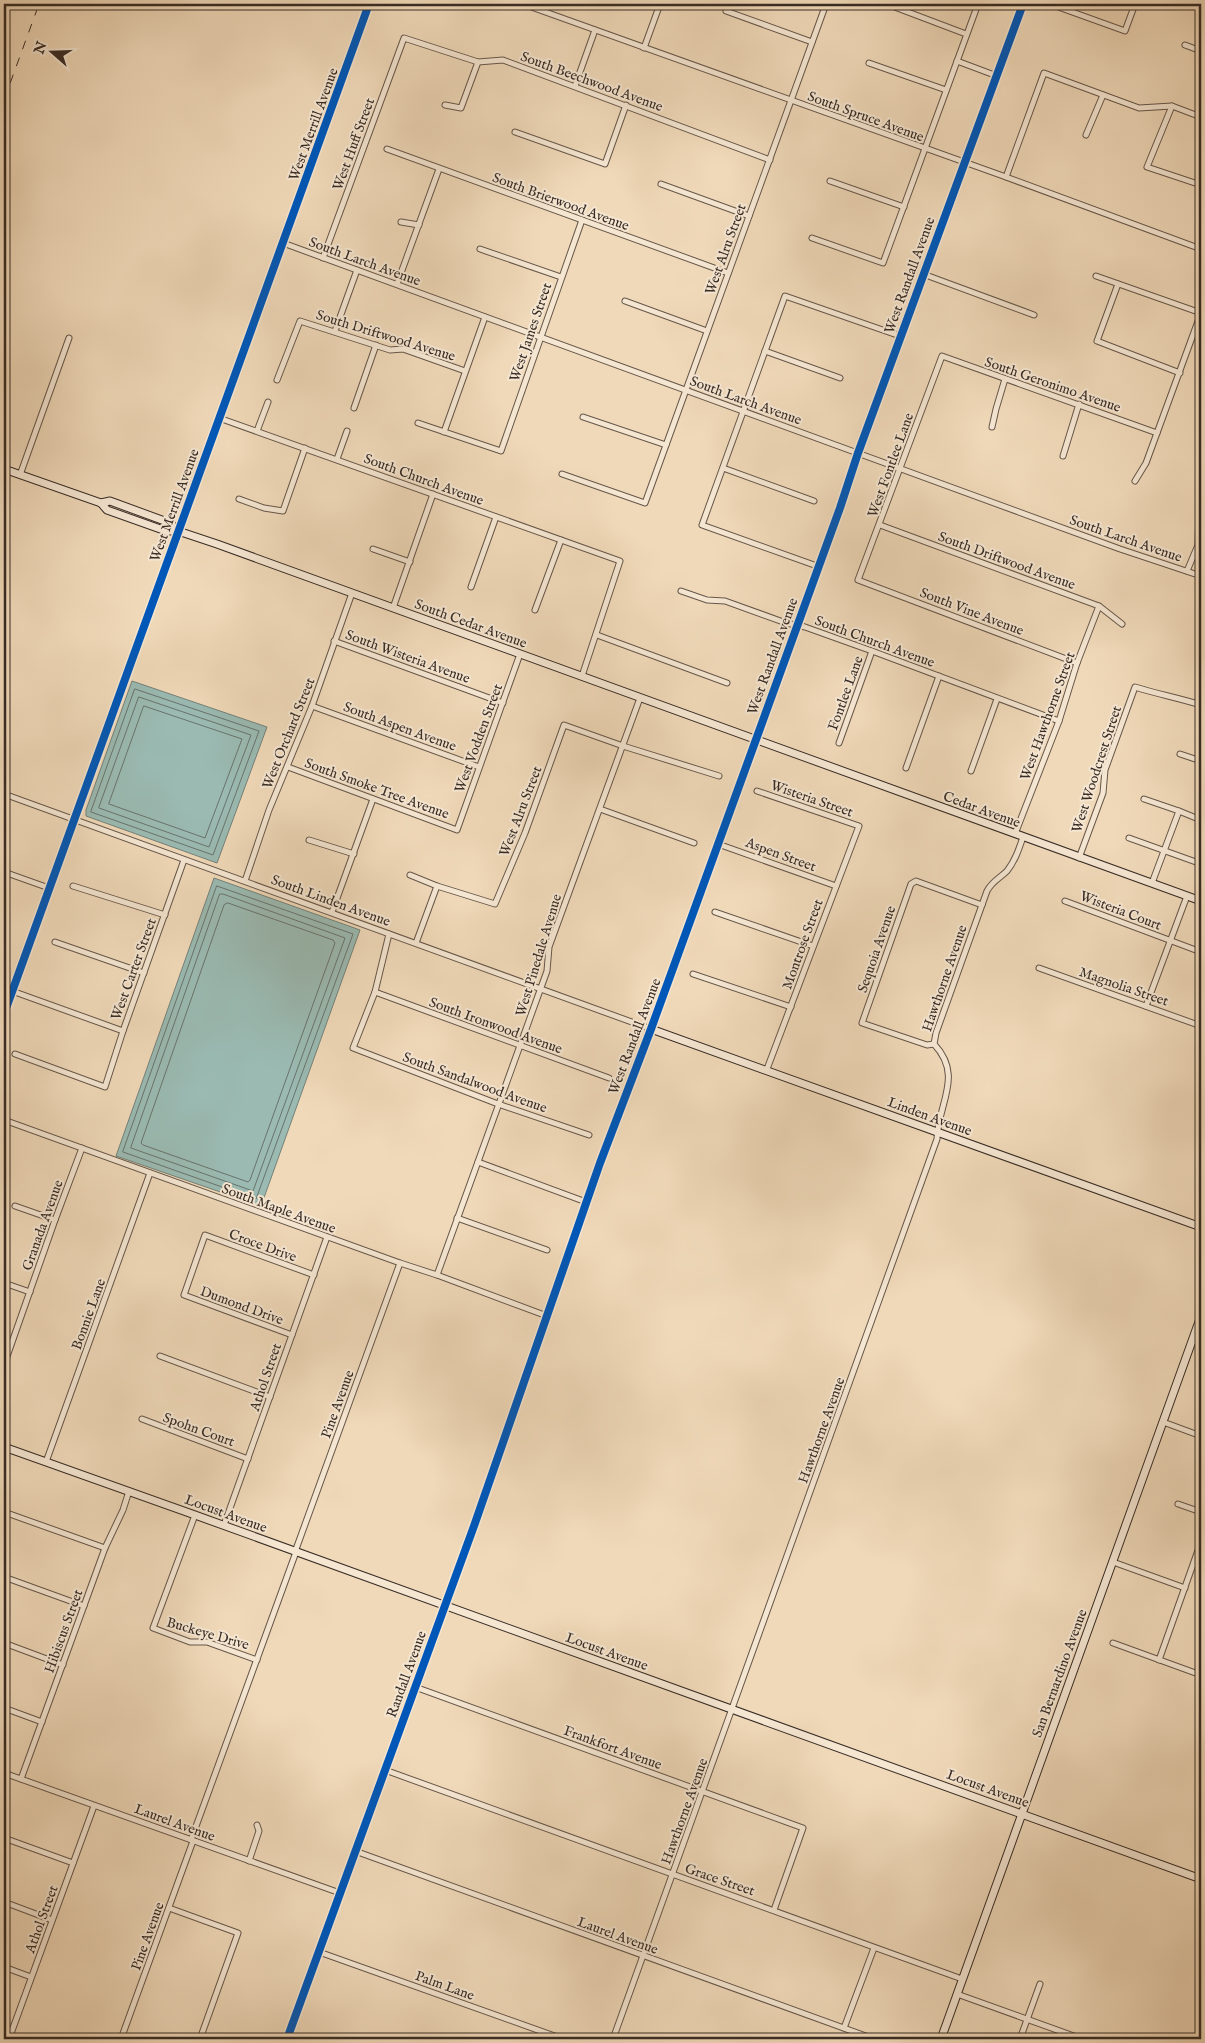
<svg xmlns="http://www.w3.org/2000/svg" width="1205" height="2043" viewBox="0 0 1205 2043" font-family="'IM FELL English',serif">
  <rect width="100%" height="100%" fill="#f0d9b9"/>
  <filter id="stains"><feTurbulence type="fractalNoise" baseFrequency=".004" numOctaves="4"/><feColorMatrix values="0 0 0 0 .2 0 0 0 0 .09 0 0 0 0 .02 0 0 0 .5 -.17"/></filter>
  <radialGradient id="worn" r=".72"><stop offset=".6" stop-color="#630" stop-opacity="0"/><stop offset="1" stop-color="#630" stop-opacity=".3"/></radialGradient>
  <!-- water -->
  <g fill="#9abab2" stroke="#73817a">
    <path d="M132,681L267,727L217,863L86,816V810Z"/>
    <path d="M214,878L360,930L261,1206L116,1156Z"/>
  </g>
  <g fill="none" stroke-linecap="round" stroke-linejoin="round">
    <!-- shore -->
    <g stroke="#69736c" stroke-width="1">
      <path d="M135,689L259,731L213,855L91,812Z"/>
      <path d="M139,697L251,735L209,847L99,808Z"/>
      <path d="M144,706L242,739L205,838L109,804Z"/>
      <path d="M217,886L353,934L256,1199L123,1152Z"/>
      <path d="M220,894H223L345,938L253,1191L131,1148Z"/>
      <path d="M228,903L333,940L335,943L250,1180L248,1182L143,1145L141,1143L224,905Z"/>
    </g>
    <defs>
      <g id="street">
        <path d="M523,4L1006,177L1201,249"/>
        <path d="M1050,4L1125,31L1135,4"/>
        <path d="M892,6L966,34"/>
        <path d="M726,11L812,42"/>
        <path d="M1185,45L1201,51"/>
        <path d="M644,48L660,4"/>
        <path d="M957,61L997,76"/>
        <path d="M869,63L946,90"/>
        <path d="M575,86L595,30"/>
        <path d="M445,105L461,108L478,62"/>
        <path d="M1172,106L1147,167L1201,185"/>
        <path d="M515,132L605,164L626,105"/>
        <path d="M1086,135L1103,95"/>
        <path d="M387,149L728,273"/>
        <path d="M1006,177L1044,73L1139,108L1172,106L1201,117"/>
        <path d="M830,181L904,207"/>
        <path d="M661,184L749,216"/>
        <path d="M401,222L419,225"/>
        <path d="M812,238L883,263L978,4"/>
        <path d="M283,243L1120,549L1201,576"/>
        <path d="M480,249L561,277"/>
        <path d="M323,258L404,38L478,62L503,60L770,160"/>
        <path d="M923,274L1034,315"/>
        <path d="M1096,276L1201,313"/>
        <path d="M397,284L439,169"/>
        <path d="M1118,284L1097,341L1180,373"/>
        <path d="M625,301L707,331"/>
        <path d="M335,331L357,270"/>
        <path d="M765,351L840,378"/>
        <path d="M277,380L300,321L390,350L403,349L465,371"/>
        <path d="M354,408L376,345"/>
        <path d="M583,417L666,445"/>
        <path d="M219,418L620,561L582,676"/>
        <path d="M418,423L501,451L582,220"/>
        <path d="M992,427L996,409L1005,379"/>
        <path d="M257,431L268,402"/>
        <path d="M444,432L485,317"/>
        <path d="M1063,456L1079,404"/>
        <path d="M337,459L347,431"/>
        <path d="M723,468L814,501"/>
        <path d="M562,474L645,503L826,4"/>
        <path d="M20,475L69,338"/>
        <path d="M1135,481L1146,463L1201,313"/>
        <path d="M239,499L264,508L283,511L305,448"/>
        <path d="M880,525L1099,606L1122,624"/>
        <path d="M373,549L410,562"/>
        <path d="M817,566L702,525L785,296L900,336"/>
        <path d="M1187,571L1198,545L1199,510L1201,496"/>
        <path d="M471,587L496,517"/>
        <path d="M681,591L707,600L725,601L786,623L805,627L872,651L1059,721"/>
        <path d="M393,608L433,494"/>
        <path d="M535,610L561,540"/>
        <path d="M597,635L727,683"/>
        <path d="M334,641L503,703"/>
        <path d="M1077,663L858,580L942,356L1157,433"/>
        <path d="M312,706L479,767"/>
        <path d="M839,743L872,651"/>
        <path d="M1180,754L1201,761"/>
        <path d="M288,767L457,830L520,654"/>
        <path d="M906,768L939,676"/>
        <path d="M971,771L997,699"/>
        <path d="M757,791L859,826L767,1069"/>
        <path d="M4,794L651,1029"/>
        <path d="M1144,799L1179,811L1152,883"/>
        <path d="M600,809L694,843"/>
        <path d="M1179,811L1201,820"/>
        <path d="M1015,834L1059,721L1077,663L1099,606"/>
        <path d="M1129,838L1196,862"/>
        <path d="M309,840L354,854"/>
        <path d="M718,844L836,886"/>
        <path d="M1079,858L1103,793L1105,770L1135,687C1157,694 1179,698 1201,705"/>
        <path d="M4,872L49,888"/>
        <path d="M410,875L437,886L495,904L525,833L564,725L623,746L719,776"/>
        <path d="M245,881L269,810L312,706L352,593"/>
        <path d="M4,883L7,873"/>
        <path d="M73,886L165,915"/>
        <path d="M1065,901L1201,952"/>
        <path d="M332,912L373,799"/>
        <path d="M715,912L813,946"/>
        <path d="M389,934L375,992L353,1048L498,1104L589,1135"/>
        <path d="M55,942L144,973"/>
        <path d="M416,943L437,886"/>
        <path d="M1039,968L1201,1026"/>
        <path d="M693,974L791,1007"/>
        <path d="M12,991L123,1031"/>
        <path d="M375,992L609,1078"/>
        <path d="M1146,1006L1187,896"/>
        <path d="M934,1044L927,1045L862,1023L911,884L916,881L982,905"/>
        <path d="M15,1054L105,1087L123,1031L184,860"/>
        <path d="M4,1120L400,1263L437,1275L547,1316"/>
        <path d="M478,1162L586,1202"/>
        <path d="M15,1206L55,1220"/>
        <path d="M457,1218L547,1250"/>
        <path d="M437,1275L547,971L549,947L640,698"/>
        <path d="M4,1283L30,1292"/>
        <path d="M292,1335L184,1295L205,1235L314,1275"/>
        <path d="M160,1356L270,1397"/>
        <path d="M4,1365L55,1220L82,1148"/>
        <path d="M142,1419L248,1459"/>
        <path d="M1163,1422L1201,1436"/>
        <path d="M46,1462L150,1173"/>
        <path d="M1178,1504L1201,1512"/>
        <path d="M4,1512L105,1548"/>
        <path d="M195,1515L153,1628L190,1642H207L257,1660"/>
        <path d="M224,1525L327,1237"/>
        <path d="M295,1552L400,1263"/>
        <path d="M1113,1562L1185,1588"/>
        <path d="M4,1577L84,1606"/>
        <path d="M4,1643L63,1665"/>
        <path d="M1113,1643L1201,1675"/>
        <path d="M1159,1660L1201,1542"/>
        <path d="M415,1687L803,1828L774,1910"/>
        <path d="M4,1708L42,1722"/>
        <path d="M385,1770L962,1979"/>
        <path d="M4,1773L340,1893"/>
        <path d="M21,1779L105,1548L123,1510L129,1491"/>
        <path d="M4,1838L73,1863"/>
        <path d="M191,1840L296,1552"/>
        <path d="M355,1851L874,2039"/>
        <path d="M249,1861L259,1831L257,1825"/>
        <path d="M4,1902L52,1920"/>
        <path d="M169,1908L238,1933L200,2039"/>
        <path d="M319,1952L563,2039"/>
        <path d="M4,1967L31,1977"/>
        <path d="M957,1994L1082,2039"/>
        <path d="M844,2028L874,1948"/>
        <path d="M9,2039L94,1806"/>
        <path d="M121,2039L193,1841"/>
        <path d="M613,2039L937,1139C938,1103 964,1076 934,1044L936,1033L987,891C992,881 1000,878 1007,871C1015,861 1019,849 1023,837"/>
        <path d="M1020,2039L1040,1984"/>
      </g>
      <g id="secondary">
        <path d="M4,469L101,503L107,510L166,531H178L217,544L1201,901"/>
        <path d="M101,503L110,501L170,523L178,531"/>
        <path d="M4,1014L369,4"/>
        <path d="M651,1029L1201,1227"/>
        <path d="M4,1447L195,1515L1201,1879"/>
        <path d="M287,2039L474,1526L600,1163L651,1029L840,508L858,453L1023,4"/>
        <path d="M941,2039L1201,1316"/>
      </g>
    </defs>
    <!-- street casing -->
    <use href="#street" stroke="#66574a" stroke-width="7"/>
    <!-- secondary casing -->
    <use href="#secondary" stroke="#382c25" stroke-width="9"/>
    <!-- street -->
    <use href="#street" stroke="#f5e6d2" stroke-width="5"/>
    <!-- secondary -->
    <use href="#secondary" stroke="#f5e6d2" stroke-width="7"/>
    <!-- rail -->
    <g stroke="#382c25" stroke-width="1" stroke-dasharray="9 9" stroke-linecap="butt">
      <path d="M4,12L6,4"/>
      <path d="M4,100L39,4"/>
    </g>
    <defs>
      <g id="cycleway">
        <path d="M4,1014L369,4"/>
        <path d="M287,2039L474,1526L600,1163L651,1029L840,508L858,453L1023,4"/>
      </g>
    </defs>
    <!-- cycleway casing -->
    <use href="#cycleway" stroke="#f5e6d2" stroke-width="11"/>
    <!-- cycleway -->
    <use href="#cycleway" stroke="#0057b8" stroke-width="8"/>
  </g>
  <g text-anchor="middle" stroke-width="4" stroke-linejoin="round" paint-order="stroke">
    <!-- street labels -->
    <g font-size="14" fill="#382c25" stroke="#f5e6d2">
      <text transform="translate(592 81) rotate(20)" y="5">South Beechwood Avenue</text>
      <text transform="translate(866 116) rotate(20)" y="5">South Spruce Avenue</text>
      <text transform="translate(313 124) rotate(-70)" y="5">West Merrill Avenue</text>
      <text transform="translate(353 144) rotate(-70)" y="5">West Huff Street</text>
      <text transform="translate(561 201) rotate(20)" y="5">South Brierwood Avenue</text>
      <text transform="translate(725 249) rotate(-70)" y="5">West Alru Street</text>
      <text transform="translate(365 261) rotate(20)" y="5">South Larch Avenue</text>
      <text transform="translate(909 275) rotate(-70)" y="5">West Randall Avenue</text>
      <text transform="translate(530 332) rotate(-71)" y="5">West James Street</text>
      <text transform="translate(386 335) rotate(17)" y="5">South Driftwood Avenue</text>
      <text transform="translate(1053 384) rotate(19)" y="5">South Geronimo Avenue</text>
      <text transform="translate(746 400) rotate(20)" y="5">South Larch Avenue</text>
      <text transform="translate(890 465) rotate(-70)" y="5">West Fontlee Lane</text>
      <text transform="translate(424 479) rotate(20)" y="5">South Church Avenue</text>
      <text transform="translate(174 505) rotate(-70)" y="5">West Merrill Avenue</text>
      <text transform="translate(1126 538) rotate(19)" y="5">South Larch Avenue</text>
      <text transform="translate(1007 560) rotate(20)" y="5">South Driftwood Avenue</text>
      <text transform="translate(972 611) rotate(21)" y="5">South Vine Avenue</text>
      <text transform="translate(471 623) rotate(20)" y="5">South Cedar Avenue</text>
      <text transform="translate(875 641) rotate(20)" y="5">South Church Avenue</text>
      <text transform="translate(408 656) rotate(20)" y="5">South Wisteria Avenue</text>
      <text transform="translate(772 656) rotate(-70)" y="5">West Randall Avenue</text>
      <text transform="translate(845 693) rotate(-70)" y="5">Fontlee Lane</text>
      <text transform="translate(1047 716) rotate(-70)" y="5">West Hawthorne Street</text>
      <text transform="translate(400 726) rotate(20)" y="5">South Aspen Avenue</text>
      <text transform="translate(288 733) rotate(-68)" y="5">West Orchard Street</text>
      <text transform="translate(478 738) rotate(-70)" y="5">West Vodden Street</text>
      <text transform="translate(1096 769) rotate(-72)" y="5">West Woodcrest Street</text>
      <text transform="translate(377 788) rotate(20)" y="5">South Smoke Tree Avenue</text>
      <text transform="translate(812 798) rotate(19)" y="5">Wisteria Street</text>
      <text transform="translate(982 809) rotate(20)" y="5">Cedar Avenue</text>
      <text transform="translate(520 811) rotate(-69)" y="5">West Alru Street</text>
      <text transform="translate(781 854) rotate(20)" y="5">Aspen Street</text>
      <text transform="translate(331 900) rotate(20)" y="5">South Linden Avenue</text>
      <text transform="translate(1121 910) rotate(21)" y="5">Wisteria Court</text>
      <text transform="translate(802 944) rotate(-70)" y="5">Montrose Street</text>
      <text transform="translate(876 949) rotate(-71)" y="5">Sequoia Avenue</text>
      <text transform="translate(538 955) rotate(-73)" y="5">West Pinedale Avenue</text>
      <text transform="translate(133 969) rotate(-70)" y="5">West Carter Street</text>
      <text transform="translate(944 978) rotate(-71)" y="5">Hawthorne Avenue</text>
      <text transform="translate(1124 986) rotate(19)" y="5">Magnolia Street</text>
      <text transform="translate(496 1025) rotate(20)" y="5">South Ironwood Avenue</text>
      <text transform="translate(634 1036) rotate(-69)" y="5">West Randall Avenue</text>
      <text transform="translate(475 1082) rotate(20)" y="5">South Sandalwood Avenue</text>
      <text transform="translate(930 1116) rotate(20)" y="5">Linden Avenue</text>
      <text transform="translate(279 1208) rotate(20)" y="5">South Maple Avenue</text>
      <text transform="translate(42 1225) rotate(-70)" y="5">Granada Avenue</text>
      <text transform="translate(263 1245) rotate(20)" y="5">Croce Drive</text>
      <text transform="translate(242 1305) rotate(20)" y="5">Dumond Drive</text>
      <text transform="translate(88 1314) rotate(-70)" y="5">Bonnie Lane</text>
      <text transform="translate(265 1377) rotate(-71)" y="5">Athol Street</text>
      <text transform="translate(337 1404) rotate(-70)" y="5">Pine Avenue</text>
      <text transform="translate(199 1429) rotate(20)" y="5">Spohn Court</text>
      <text transform="translate(821 1430) rotate(-70)" y="5">Hawthorne Avenue</text>
      <text transform="translate(226 1513) rotate(20)" y="5">Locust Avenue</text>
      <text transform="translate(63 1631) rotate(-70)" y="5">Hibiscus Street</text>
      <text transform="translate(208 1633) rotate(16)" y="5">Buckeye Drive</text>
      <text transform="translate(607 1651) rotate(20)" y="5">Locust Avenue</text>
      <text transform="translate(1059 1673) rotate(-70)" y="5">San Bernardino Avenue</text>
      <text transform="translate(406 1674) rotate(-70)" y="5">Randall Avenue</text>
      <text transform="translate(613 1747) rotate(20)" y="5">Frankfort Avenue</text>
      <text transform="translate(988 1788) rotate(20)" y="5">Locust Avenue</text>
      <text transform="translate(684 1811) rotate(-70)" y="5">Hawthorne Avenue</text>
      <text transform="translate(175 1822) rotate(20)" y="5">Laurel Avenue</text>
      <text transform="translate(720 1879) rotate(19)" y="5">Grace Street</text>
      <text transform="translate(41 1919) rotate(-70)" y="5">Athol Street</text>
      <text transform="translate(618 1935) rotate(20)" y="5">Laurel Avenue</text>
      <text transform="translate(147 1936) rotate(-70)" y="5">Pine Avenue</text>
      <text transform="translate(445 1985) rotate(20)" y="5">Palm Lane</text>
    </g>
  </g>
  <!-- margin -->
  <rect width="1205" height="2043" fill="none" stroke="#f0d9b9" stroke-width="20"/>
  <rect x="5" y="5" width="1195" height="2033" fill="none" stroke="#382c25" stroke-width="2.5"/>
  <rect x="10" y="10" width="1185" height="2023" fill="none" stroke="#382c25"/>
  <!-- north arrow -->
  <g transform="translate(52 52) rotate(290)" stroke="#f5e6d2" stroke-width="4" paint-order="stroke">
  <path d="M0-4L9 19L0 12L-9 19Z" fill="#382c25"/>
  <text y="-8" font-size="14" font-weight="bold" text-anchor="middle" fill="#382c25">N</text>
  </g>
  <rect width="100%" height="100%" filter="url(#stains)"/>
  <rect width="100%" height="100%" fill="url(#worn)"/>
</svg>
